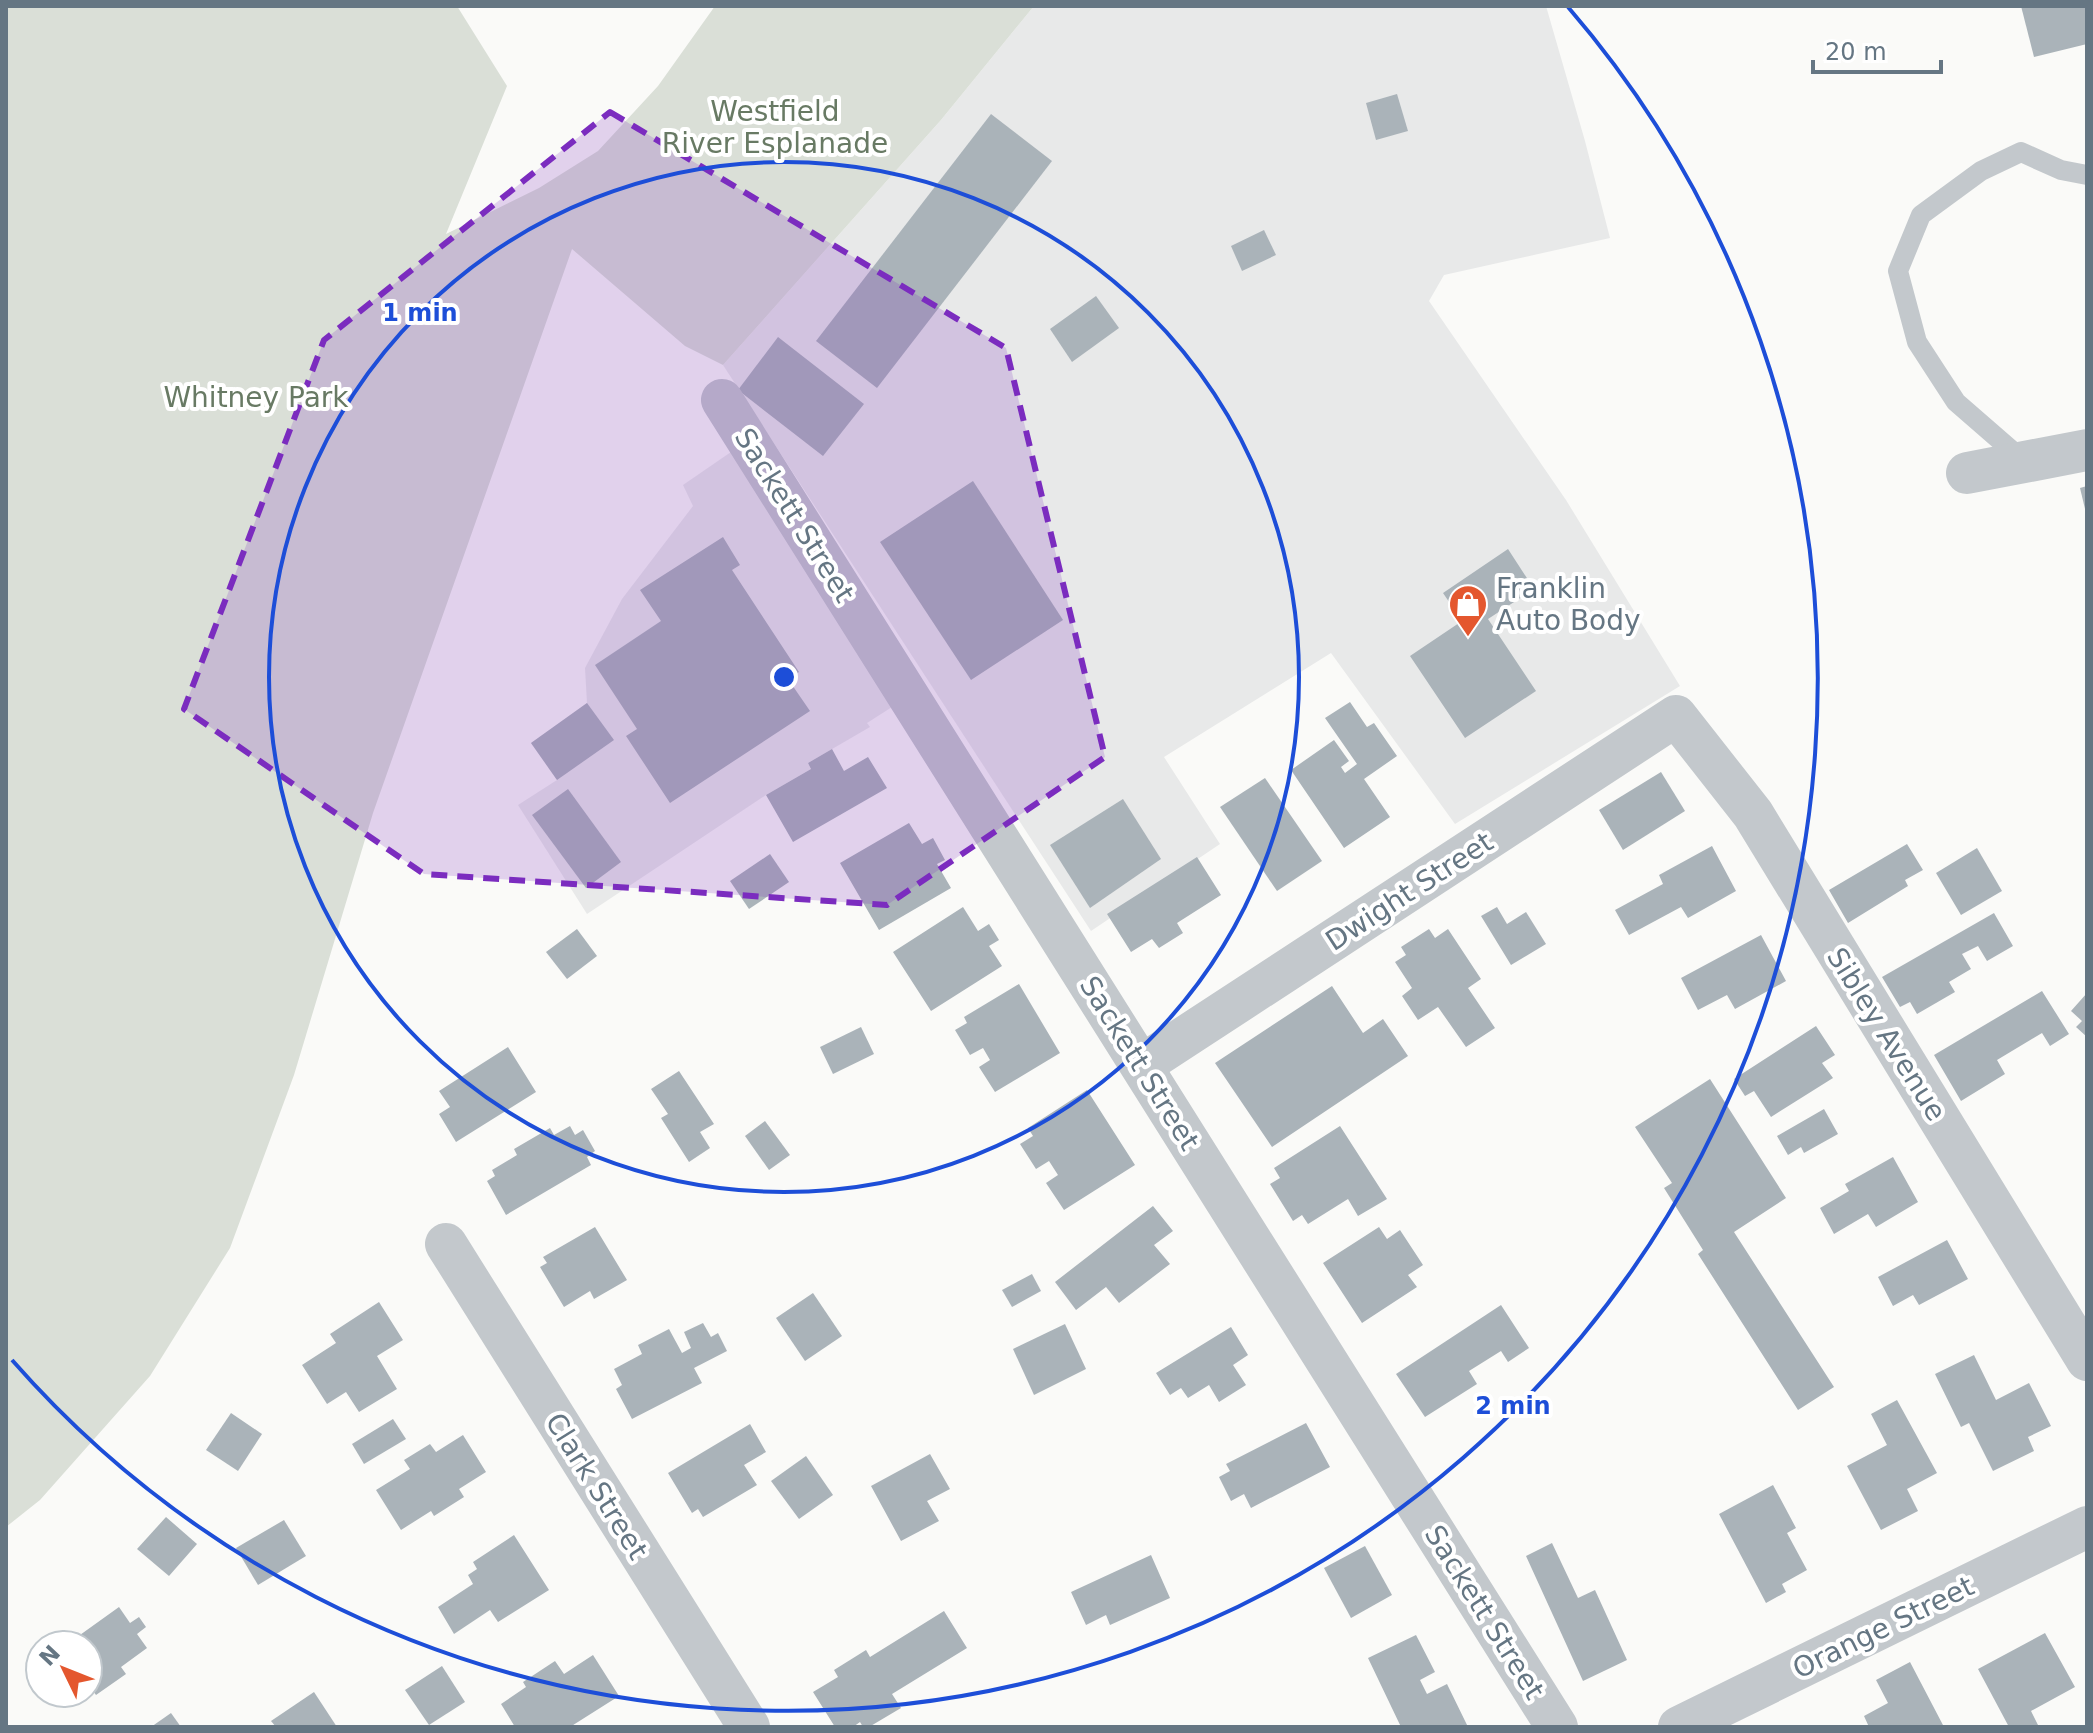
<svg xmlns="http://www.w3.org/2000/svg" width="2093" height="1733" viewBox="0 0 2093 1733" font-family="'DejaVu Sans',sans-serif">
  <rect width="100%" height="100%" fill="#fafaf8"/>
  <!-- built -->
  <g fill="#e8e9e9">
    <path d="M1034,6H1546L1585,141L1610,238L1444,275L1429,301L1566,500L1680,686L1455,824L1331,653L1164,757L1220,844L1091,931L723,365L941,120Z"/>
    <path d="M731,452L892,707L867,723L870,727L808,763L811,769L766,795L587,914L518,805L557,780L531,743L587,703L585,668L622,599L693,506L683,485Z"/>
  </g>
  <!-- green -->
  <path fill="#dadfd7" d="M6,6H457L507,86L446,234L539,188L598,151L658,86L715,6H1034L941,120L723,365L685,346L572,249L373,813L294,1075L230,1248L150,1376L40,1500L6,1527Z"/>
  <!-- building -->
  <g fill="#aab3b9">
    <path d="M2021,6H2087V44L2034,57Z"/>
    <path d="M1397,94L1408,131L1376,140L1366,103Z"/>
    <path d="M991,114L1052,161L877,388L816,341Z"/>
    <path d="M1264,230L1276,255L1242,271L1231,246Z"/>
    <path d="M1096,296L1119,328L1072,362L1050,329Z"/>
    <path d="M778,337L864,404L823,456L738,390Z"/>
    <path d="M973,481L1063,620L971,680L880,542Z"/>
    <path d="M2087,486V513H2086L2080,488Z"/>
    <path d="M723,537L740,565L732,570L799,672L788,679L810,711L670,803L626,736L637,729L595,665L661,621L640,590Z"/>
    <path d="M1508,549L1534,589L1488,619L1536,691L1465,738L1410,656L1462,621L1443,593Z"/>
    <path d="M1350,702L1367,727L1374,723L1397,756L1364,779L1390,817L1344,848L1291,770L1334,740L1349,761L1341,767L1345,773L1357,764L1325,718Z"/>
    <path d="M587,703L614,740L557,780L531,743Z"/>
    <path d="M832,749L844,771L868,757L887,788L793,842L766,795L811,769L808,763Z"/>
    <path d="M1661,772L1685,811L1623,850L1599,810Z"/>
    <path d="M1265,778L1322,861L1277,891L1220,807Z"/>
    <path d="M568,789L621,862L586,888L532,815Z"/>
    <path d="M1123,799L1161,859L1090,908L1050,845Z"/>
    <path d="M909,823L922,844L933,838L945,860L937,864L951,888L879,930L840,863Z"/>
    <path d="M1907,844L1923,870L1905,880L1908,886L1848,923L1829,890Z"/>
    <path d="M1712,846L1736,891L1688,918L1681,907L1629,935L1615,910L1663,884L1659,875Z"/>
    <path d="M1977,848L2002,891L1961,915L1936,873Z"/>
    <path d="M770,854L789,882L749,909L730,881Z"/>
    <path d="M1197,857L1221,895L1177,923L1183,933L1159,948L1152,939L1131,952L1107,914Z"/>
    <path d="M963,907L978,931L989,924L999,940L989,946L1002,966L931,1011L893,952Z"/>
    <path d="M1497,907L1507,924L1526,912L1546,944L1511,965L1481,916Z"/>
    <path d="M1994,913L2013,946L1987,961L1978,946L1962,954L1971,969L1949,982L1955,992L1917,1014L1910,1002L1900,1007L1882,977Z"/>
    <path d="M577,929L597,956L567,979L546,952Z"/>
    <path d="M1429,929L1435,938L1448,929L1481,979L1468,988L1495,1028L1466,1047L1438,1007L1418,1020L1402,996L1412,988L1395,962L1406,955L1401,947Z"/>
    <path d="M1761,935L1786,981L1735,1009L1727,995L1698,1010L1681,978Z"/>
    <path d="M1019,984L1060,1053L995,1092L979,1067L990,1060L983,1048L970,1055L955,1030L967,1023L964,1017Z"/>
    <path d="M1332,986L1363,1033L1383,1019L1408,1056L1272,1147L1215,1063Z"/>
    <path d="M2042,991L2069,1034L2050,1046L2042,1033L1997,1060L2005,1074L1961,1101L1934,1055Z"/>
    <path d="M2087,993V1037L2076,1027L2082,1021L2071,1011Z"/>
    <path d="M1816,1026L1835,1055L1822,1063L1833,1078L1771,1117L1754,1091L1745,1096L1734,1079Z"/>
    <path d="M861,1027L874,1054L833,1074L820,1047Z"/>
    <path d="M508,1047L536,1092L456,1142L439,1114L450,1107L439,1091Z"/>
    <path d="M679,1071L714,1124L700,1132L710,1148L689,1162L661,1118L668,1114L651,1089Z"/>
    <path d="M1710,1079L1786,1198L1734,1232L1834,1387L1798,1410L1698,1254L1703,1250L1664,1188L1672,1183L1635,1127Z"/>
    <path d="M1087,1090L1135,1165L1064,1210L1046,1183L1058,1175L1049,1161L1036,1169L1020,1144L1033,1136L1028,1128Z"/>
    <path d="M1824,1109L1838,1134L1804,1153L1801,1147L1788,1155L1777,1136Z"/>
    <path d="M765,1121L790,1155L769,1170L745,1136Z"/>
    <path d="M570,1126L575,1135L583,1130L595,1151L587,1157L591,1165L506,1215L487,1181L495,1176L492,1170L517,1155L514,1149L550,1128L554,1135Z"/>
    <path d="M1340,1126L1387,1199L1358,1216L1348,1199L1308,1224L1302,1215L1293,1221L1270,1184L1280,1178L1274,1168Z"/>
    <path d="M1893,1157L1918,1202L1876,1227L1868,1214L1834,1234L1820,1208L1849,1191L1845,1184Z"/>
    <path d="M1153,1206L1173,1231L1154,1245L1170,1264L1119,1303L1106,1287L1076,1310L1055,1282Z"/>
    <path d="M595,1227L627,1280L594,1299L590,1291L564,1307L540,1267L547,1263L543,1257Z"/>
    <path d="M1379,1227L1387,1239L1400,1230L1423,1265L1408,1275L1417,1287L1362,1323L1323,1263Z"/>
    <path d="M1947,1240L1968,1279L1919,1305L1913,1295L1893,1306L1878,1277Z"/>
    <path d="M1032,1274L1041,1291L1012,1307L1002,1290Z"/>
    <path d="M813,1293L842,1336L805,1361L776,1318Z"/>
    <path d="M379,1302L403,1340L377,1356L397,1389L359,1412L346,1392L327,1404L302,1365L336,1343L330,1334Z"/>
    <path d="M1501,1305L1529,1348L1508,1362L1501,1351L1469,1371L1477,1384L1425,1417L1396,1374Z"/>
    <path d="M703,1323L711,1337L718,1333L727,1351L694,1368L702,1383L632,1419L616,1389L622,1385L614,1369L642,1354L638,1345L669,1329L682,1353L691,1348L684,1332Z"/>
    <path d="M1065,1324L1086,1369L1034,1395L1013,1349Z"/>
    <path d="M1231,1327L1248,1355L1233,1365L1246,1385L1219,1402L1209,1385L1188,1398L1181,1388L1170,1395L1156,1373Z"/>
    <path d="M1974,1355L1996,1400L2029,1383L2051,1426L2028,1437L2034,1451L1993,1471L1969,1423L1961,1427L1935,1374Z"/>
    <path d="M1897,1400L1937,1473L1907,1489L1918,1511L1881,1530L1847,1466L1887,1445L1871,1414Z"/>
    <path d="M231,1413L262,1434L238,1471L206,1450Z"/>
    <path d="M393,1419L406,1439L364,1464L352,1444Z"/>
    <path d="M1306,1423L1330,1467L1251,1508L1244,1494L1231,1501L1219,1477L1230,1471L1226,1464Z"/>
    <path d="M750,1424L766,1452L744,1465L757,1485L703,1517L698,1509L692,1513L668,1473Z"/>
    <path d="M463,1435L486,1472L459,1489L464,1497L434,1516L431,1511L401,1530L376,1490L410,1469L404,1460L430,1444L436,1452Z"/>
    <path d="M930,1454L950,1489L927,1501L939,1521L901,1541L871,1486Z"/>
    <path d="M806,1456L833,1495L799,1519L771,1481Z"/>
    <path d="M1773,1485L1796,1528L1787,1533L1807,1570L1782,1584L1786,1592L1766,1603L1719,1514Z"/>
    <path d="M166,1517L197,1544L169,1576L137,1549Z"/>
    <path d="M284,1520L306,1556L258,1585L236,1548Z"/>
    <path d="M514,1535L549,1590L498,1622L490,1610L454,1634L438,1607L473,1584L468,1575L477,1569L473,1562Z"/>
    <path d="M1552,1543L1578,1598L1595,1590L1627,1660L1583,1681L1526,1556Z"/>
    <path d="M1365,1546L1392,1595L1351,1618L1324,1568Z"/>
    <path d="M1151,1555L1170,1598L1110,1625L1106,1615L1086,1625L1071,1592Z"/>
    <path d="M119,1607L130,1623L139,1617L146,1627L137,1634L147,1648L121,1667L126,1674L96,1695L91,1688L88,1690V1645H66Z"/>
    <path d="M944,1611L967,1648L892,1694L901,1708L869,1727H863L860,1722L853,1727H835L813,1692L838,1677L834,1670L866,1650L870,1657Z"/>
    <path d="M2045,1633L2075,1687L2031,1711L2039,1727H2009L1978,1669Z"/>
    <path d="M1416,1635L1435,1672L1420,1680L1427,1694L1447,1684L1468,1727H1401L1368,1658Z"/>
    <path d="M593,1655L619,1696L570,1727H515L501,1704L526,1687L523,1682L555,1661L564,1674Z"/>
    <path d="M1910,1662L1944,1727H1869L1864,1716L1888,1703L1876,1680Z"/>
    <path d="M442,1666L465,1702L429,1725L405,1690Z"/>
    <path d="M314,1692L337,1727H276L271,1721Z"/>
    <path d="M171,1713L181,1727H151Z"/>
  </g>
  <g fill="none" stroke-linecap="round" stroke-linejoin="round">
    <!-- service -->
    <path stroke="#c3c8cc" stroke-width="20" d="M2025,462L1956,402L1917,342L1898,271L1921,215L1981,171L2021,152L2061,170L2087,175"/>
    <!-- minor -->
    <g stroke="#c3c8cc" stroke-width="42">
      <path d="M722,400L1557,1727"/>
      <path d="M1967,473L2087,450"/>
      <path d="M1142,1065L1676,716L1753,814L2087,1360"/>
      <path d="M446,1244L749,1727"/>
      <path d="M1679,1727L2087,1527"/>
    </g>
  </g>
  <!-- marked area -->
  <path fill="#7b2cbf" fill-opacity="0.2" stroke="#7b2cbf" stroke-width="6" stroke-dasharray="16 10" stroke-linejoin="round" d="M610,112L1006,348L1105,757L887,905L424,874L184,709L324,340Z"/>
  <!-- distance rings -->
  <g fill="none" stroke="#1d4ed8" stroke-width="4">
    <circle cx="784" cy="677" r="515"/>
    <path d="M1568 7A1031 1031 0 0 1 12 1360"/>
  </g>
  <!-- icons -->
  <defs>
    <symbol id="shop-pin" viewBox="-11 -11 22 30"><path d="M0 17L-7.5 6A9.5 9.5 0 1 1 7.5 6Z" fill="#e4572e" stroke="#fff"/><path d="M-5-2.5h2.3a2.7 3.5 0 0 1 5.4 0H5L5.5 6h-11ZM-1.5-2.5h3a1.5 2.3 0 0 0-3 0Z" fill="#fff"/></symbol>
  </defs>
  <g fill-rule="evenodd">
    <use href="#shop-pin" x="1446" y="582" width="44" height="60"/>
  </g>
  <g text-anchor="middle" stroke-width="8" stroke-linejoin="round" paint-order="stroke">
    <!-- park labels -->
    <g font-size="28" fill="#687a64" stroke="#fff">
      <text x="775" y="121">Westfield<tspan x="775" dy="32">River Esplanade</tspan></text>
      <text x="256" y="407">Whitney Park</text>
    </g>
    <!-- street labels -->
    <g font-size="28" fill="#657683" stroke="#fff">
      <text transform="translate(795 515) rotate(58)" y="10">Sackett Street</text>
      <text transform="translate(1409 891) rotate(-33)" y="10">Dwight Street</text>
      <text transform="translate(1887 1034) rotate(58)" y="10">Sibley Avenue</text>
      <text transform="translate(1140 1063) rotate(58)" y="10">Sackett Street</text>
      <text transform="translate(597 1486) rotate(58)" y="10">Clark Street</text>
      <text transform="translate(1485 1612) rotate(58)" y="10">Sackett Street</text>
      <text transform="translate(1883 1627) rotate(-26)" y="10">Orange Street</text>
    </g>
    <!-- poi labels -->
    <g font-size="28" fill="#657683" stroke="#fff" text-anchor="start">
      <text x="1496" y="598">Franklin<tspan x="1496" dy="32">Auto Body</tspan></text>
    </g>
  </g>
  <circle cx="784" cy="677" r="12" fill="#1d4ed8" stroke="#fff" stroke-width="4"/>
  <g font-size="24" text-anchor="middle" font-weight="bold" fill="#1d4ed8" stroke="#fff" stroke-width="8" stroke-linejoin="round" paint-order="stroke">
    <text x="420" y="321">1 min</text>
    <text x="1513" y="1414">2 min</text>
  </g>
  <!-- border -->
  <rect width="2093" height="1733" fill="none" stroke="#657683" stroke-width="16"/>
  <!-- north arrow -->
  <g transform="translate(64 1669) rotate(313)"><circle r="38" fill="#ffffff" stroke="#c1c8cd" stroke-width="2"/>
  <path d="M0-6L14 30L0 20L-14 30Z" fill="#e4572e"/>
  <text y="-12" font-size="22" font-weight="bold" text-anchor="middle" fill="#657683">N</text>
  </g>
  <!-- scale -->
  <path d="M1813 60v12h128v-12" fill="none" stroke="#657683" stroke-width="4"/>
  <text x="1825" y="60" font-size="24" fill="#657683" stroke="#ffffff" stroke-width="6" paint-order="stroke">20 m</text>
</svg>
